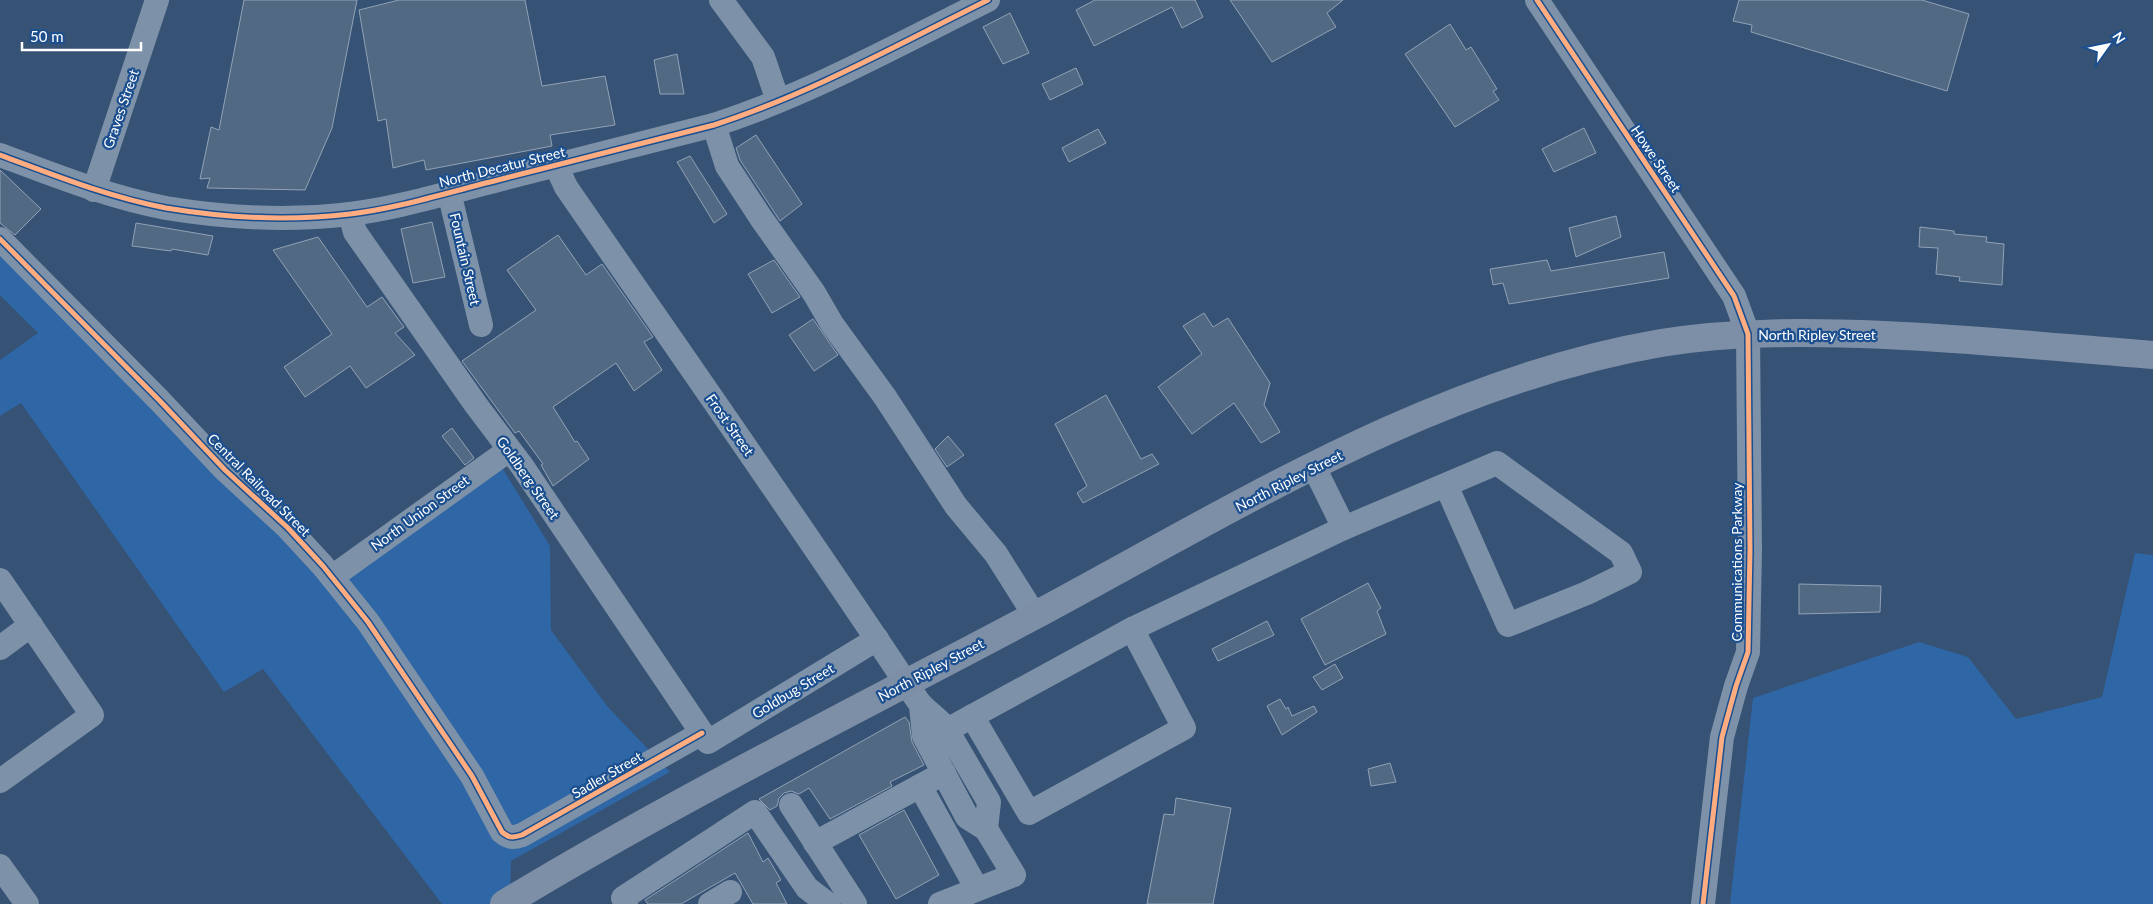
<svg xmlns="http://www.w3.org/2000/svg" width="2153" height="904" viewBox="0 0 2153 904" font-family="Lato,sans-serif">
  <rect width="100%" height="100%" fill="#365274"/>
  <!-- green -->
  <g fill="#2f66a5">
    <path d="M0,253L258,508L332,590L503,469L550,546L551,630L607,706L670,772L511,861L510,904H442L263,669L224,692L21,403L0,416V360L38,333L0,295Z"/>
    <path d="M2135,553L2153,555V904H1730L1753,698L1919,642L1968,657L2016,719L2102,697Z"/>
  </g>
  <!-- building -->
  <g fill="#526984" stroke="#92a2b6">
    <path d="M244,0H357L332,128L305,190L207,188L210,178L200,179L211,127L219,130Z"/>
    <path d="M399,0H525L542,86L605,76L615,125L550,135L552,146L426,170L424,160L393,168L386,119L378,121L359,10Z"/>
    <path d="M1095,0H1195L1203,17L1182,28L1172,7L1094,46L1076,10Z"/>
    <path d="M1230,0H1343L1327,13L1336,27L1272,62Z"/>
    <path d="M1739,0H1922L1969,14L1947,91L1751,32L1752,25L1733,21Z"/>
    <path d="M1010,13L1029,53L1003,64L983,27Z"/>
    <path d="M1450,24L1466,50L1471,47L1497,89L1493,91L1499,100L1455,127L1405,54Z"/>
    <path d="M677,54L684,94H660L654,60Z"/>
    <path d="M1076,68L1083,84L1050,100L1042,84Z"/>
    <path d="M1584,128L1596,153L1554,172L1542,149Z"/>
    <path d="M1098,129L1106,143L1069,162L1062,148Z"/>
    <path d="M756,135L802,204L780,221L740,160L736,148Z"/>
    <path d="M690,156L727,214L714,223L677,162Z"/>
    <path d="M0,170L41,209L15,235L0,223Z"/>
    <path d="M1616,216L1621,237L1576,257L1569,228Z"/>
    <path d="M432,222L445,277L413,283L401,229Z"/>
    <path d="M136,223L213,236L208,255L172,249L171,251L132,246Z"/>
    <path d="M1920,227L1954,231V234L1987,237L1986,242L2004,244L2002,285L1959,281L1960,277L1936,274L1938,248L1919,247Z"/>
    <path d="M558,235L586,275L602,264L653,337L644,342L662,370L634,391L616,363L553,407L575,442L577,441L589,459L553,486L541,465L543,464L519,431L515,433L462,361L536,310L507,270Z"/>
    <path d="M318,237L367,307L382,297L404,327L395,333L415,355L366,388L350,366L305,397L284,367L332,334L273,250Z"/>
    <path d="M1664,252L1669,278L1509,304L1503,283L1493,285L1490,269L1547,260L1551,271Z"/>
    <path d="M774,260L800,297L772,313L748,274Z"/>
    <path d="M1204,313L1213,327L1228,318L1270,383L1264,405L1280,432L1261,443L1234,403L1192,434L1158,387L1202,354L1183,326Z"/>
    <path d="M813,319L838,355L814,371L789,335Z"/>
    <path d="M1106,395L1141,459L1152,454L1159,464L1083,503L1077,493L1087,486L1055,424Z"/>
    <path d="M452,428L474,458L465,465L442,436Z"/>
    <path d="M948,436L964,455L947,467L935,449Z"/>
    <path d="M1368,583L1381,608L1377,611L1386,634L1325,665L1301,619Z"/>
    <path d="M1799,584L1881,586L1880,612L1799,614Z"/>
    <path d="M1267,621L1274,635L1218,661L1212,649Z"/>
    <path d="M1335,664L1343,678L1322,690L1313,677Z"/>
    <path d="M1280,699L1286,709L1288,707L1292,716L1314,706L1317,712L1282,735L1267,706Z"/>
    <path d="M905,717L909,722L912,742L924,765L890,782L892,786L830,819L809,788L799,794L791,791L784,793L779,798L777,806L770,810L759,799Z"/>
    <path d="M1390,763L1396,782L1371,786L1368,769Z"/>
    <path d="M1176,798L1231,808L1213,904H1147L1164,814L1174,815Z"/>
    <path d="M904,810L939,875L896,899L859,835Z"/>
    <path d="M748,833L763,862L768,858L781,880L776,883L787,904H753L735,873L681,904H648L645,900Z"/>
  </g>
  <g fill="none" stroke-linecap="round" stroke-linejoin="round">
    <!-- minor -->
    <g stroke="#7d92a8" stroke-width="24">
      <path d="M721,0L763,57L778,101"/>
      <path d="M1537,0L1734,296L1748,334L1750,550L1748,652L1736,686L1722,737L1703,904"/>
      <path d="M714,125L727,166L761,218L814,293L832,324L885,397L956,506L996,554L1035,616"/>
      <path d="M0,155C54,175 108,197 166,208C226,218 290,221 350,214C400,208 449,192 498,180C570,161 642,143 714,125C810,94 899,44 988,0"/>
      <path d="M556,165L566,187C683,357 802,526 916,698C924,711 938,717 947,730L989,802L986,829L967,817L924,736L921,706"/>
      <path d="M94,190L157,0"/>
      <path d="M449,192L481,325"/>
      <path d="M350,214L355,232L476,405L522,466L708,742L877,639"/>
      <path d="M0,239L160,401L225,470L288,528L323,566L368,622L472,776L502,832C509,838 513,838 522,835L702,733"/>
      <path d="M1344,528L1497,463L1621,553L1630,572L1587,593L1508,625L1446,485"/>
      <path d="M332,577L509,450"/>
      <path d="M0,580L92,715L0,781"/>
      <path d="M0,648L31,625"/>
      <path d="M972,716L1029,813L1184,728L1132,629"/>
      <path d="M947,730L1132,629L1344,528L1314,467"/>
      <path d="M920,786L977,889"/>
      <path d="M791,805L855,904"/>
      <path d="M815,843L944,773"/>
      <path d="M0,866L27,904"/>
      <path d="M626,904L623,898L755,812L807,888L828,904"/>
      <path d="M710,904L730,892"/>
      <path d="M940,904L1014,875L986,829"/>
    </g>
    <!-- major -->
    <path stroke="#7d8ea7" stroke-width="28" d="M504,904C676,800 855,711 1032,617C1232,510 1434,382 1661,343C1735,331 1811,332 1885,335C1974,339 2064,348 2153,355"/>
    <defs>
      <g id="cycleway">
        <path d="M1537,0L1734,296L1748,334L1750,550L1748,652L1736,686L1722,737L1703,904"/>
        <path d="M0,155C54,175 108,197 166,208C226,218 290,221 350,214C400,208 449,192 498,180C570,161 642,143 714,125C810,94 899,44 988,0"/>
        <path d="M0,239L160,401L225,470L288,528L323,566L368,622L472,776L502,832C509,838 513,838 522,835L702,733"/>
      </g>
    </defs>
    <!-- cycleway casing -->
    <use href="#cycleway" stroke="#1b4f8f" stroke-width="8"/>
    <!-- cycleway -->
    <use href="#cycleway" stroke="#ffac80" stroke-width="5"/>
  </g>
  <g text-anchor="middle" stroke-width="4.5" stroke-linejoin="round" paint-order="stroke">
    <!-- street labels -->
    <g font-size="14" fill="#fff" stroke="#1b4f8f">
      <text transform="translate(121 109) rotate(-71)" y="5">Graves Street</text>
      <text transform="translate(1656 159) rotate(56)" y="5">Howe Street</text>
      <text transform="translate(502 167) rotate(-14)" y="5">North Decatur Street</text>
      <text transform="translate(465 259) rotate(77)" y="5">Fountain Street</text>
      <text x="1817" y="340">North Ripley Street</text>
      <text transform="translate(730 425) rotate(55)" y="5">Frost Street</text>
      <text transform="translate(528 478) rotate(55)" y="5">Goldberg Street</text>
      <text transform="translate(1289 481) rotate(-27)" y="5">North Ripley Street</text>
      <text transform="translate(259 485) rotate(45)" y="5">Central Railroad Street</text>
      <text transform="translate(420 513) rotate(-36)" y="5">North Union Street</text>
      <text transform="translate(1737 562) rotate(-90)" y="5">Communications Parkway</text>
      <text transform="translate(931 670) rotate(-28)" y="5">North Ripley Street</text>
      <text transform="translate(793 691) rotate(-31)" y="5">Goldbug Street</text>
      <text transform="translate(607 775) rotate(-30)" y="5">Sadler Street</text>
    </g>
  </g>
  <!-- north arrow -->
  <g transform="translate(2108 45) rotate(57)" stroke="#1b4f8f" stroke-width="4" paint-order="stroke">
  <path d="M0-4L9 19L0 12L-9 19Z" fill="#ffffff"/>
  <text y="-8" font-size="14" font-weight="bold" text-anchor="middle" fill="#ffffff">N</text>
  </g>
  <!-- scale -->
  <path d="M22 42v8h119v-8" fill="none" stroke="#ffffff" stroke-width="2.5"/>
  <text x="30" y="42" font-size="15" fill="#ffffff" stroke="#1b4f8f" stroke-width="4" paint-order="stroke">50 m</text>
</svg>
